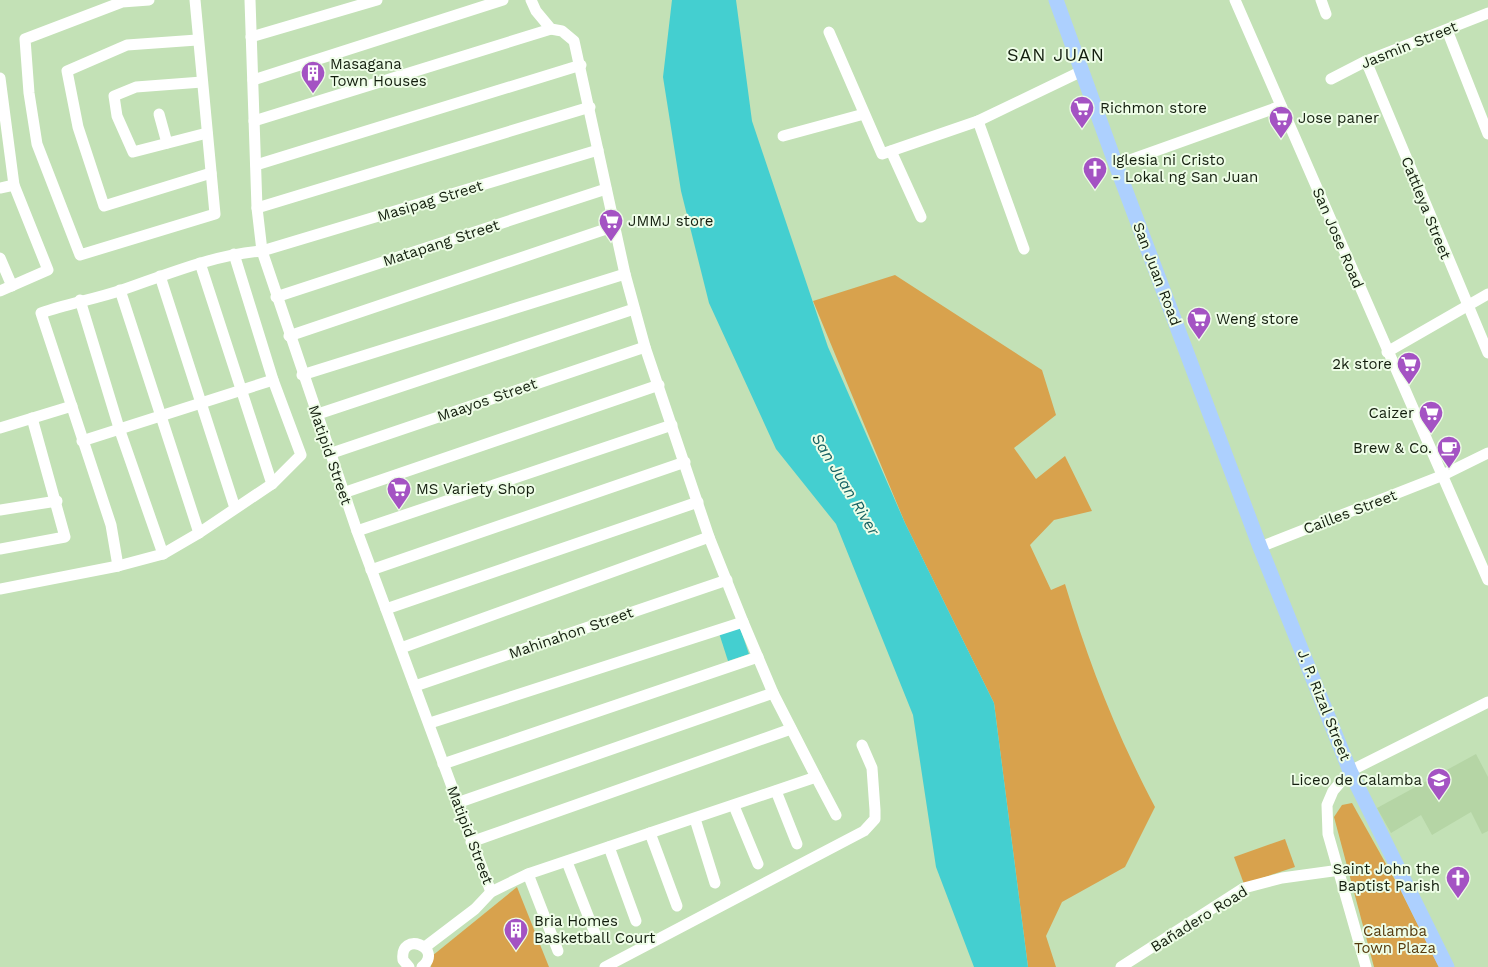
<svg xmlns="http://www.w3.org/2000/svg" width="1488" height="967" viewBox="0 0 1488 967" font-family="'Work Sans',sans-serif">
  <rect width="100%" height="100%" fill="#c3e1b6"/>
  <!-- built -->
  <path fill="#b5d5a5" d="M1476,754L1488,777V831L1482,834L1471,812L1432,835L1421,815L1391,833L1377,808Z"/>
  <!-- green -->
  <g fill="#d8a24d">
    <path d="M895,275L1042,370L1056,415L1014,448L1036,479L1065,456L1092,511L1054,520L1030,545L1051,590L1065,584C1089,664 1116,733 1155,807L1125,867L1062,902L1046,936L1056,967H1028L994,703L905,523L813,301Z"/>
    <path d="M1352,803L1400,889L1439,967H1374L1334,817L1342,805Z"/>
    <path d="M1285,839L1295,867L1244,884L1234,857Z"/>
    <path d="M517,887L549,967H431L432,956Z"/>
  </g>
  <!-- water -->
  <g fill="#44cfd0">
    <path d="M672,0H736L752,121L828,347L905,523L994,703L1028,967H974L936,867L913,715L836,524L776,449L709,303L681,191L663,77Z"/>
    <path d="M739,625L749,654L728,661L719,633Z"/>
  </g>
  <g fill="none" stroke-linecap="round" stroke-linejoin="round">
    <!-- minor -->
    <g stroke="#fff" stroke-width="11">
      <path d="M149,0L122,2L25,39L29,93L37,144L80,255L215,214L195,0"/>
      <path d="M250,0L257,208L262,251L357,531L491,892"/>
      <path d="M1235,0L1488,580"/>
      <path d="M1321,0L1326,14"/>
      <path d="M1447,30L1488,134"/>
      <path d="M829,32L882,154L978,121L1082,71"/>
      <path d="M251,37L377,0"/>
      <path d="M197,40L127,45L67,71L78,127L104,206L211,173"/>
      <path d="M1366,61L1488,353"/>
      <path d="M0,78L14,185L48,270L0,291"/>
      <path d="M1331,79L1366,61L1488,13"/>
      <path d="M253,80L503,0"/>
      <path d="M202,82L136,87L114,96L117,116L133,152L207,133"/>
      <path d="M159,114L167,143"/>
      <path d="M254,121L551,29"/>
      <path d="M978,121L1024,249"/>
      <path d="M783,136L864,114"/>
      <path d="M891,151L921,217"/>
      <path d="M256,165L581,65"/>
      <path d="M1116,165L1281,106"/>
      <path d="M0,188L14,185"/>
      <path d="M257,208L590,107"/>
      <path d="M0,258L12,286"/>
      <path d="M200,263L272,484"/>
      <path d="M160,276L235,508"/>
      <path d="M120,290L199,533"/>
      <path d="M276,297L606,189"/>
      <path d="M80,300L119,428L163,554"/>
      <path d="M289,336L615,226"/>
      <path d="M1387,352L1488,294"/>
      <path d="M302,375L625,274"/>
      <path d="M315,415L634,309"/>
      <path d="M0,428L72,406"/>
      <path d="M82,441L273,380"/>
      <path d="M329,454L645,347"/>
      <path d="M343,493L659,385"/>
      <path d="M0,510L57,501"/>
      <path d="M357,531L672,425"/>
      <path d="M1260,547L1441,476L1488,453"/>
      <path d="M0,549L65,537L32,418"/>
      <path d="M118,566L111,525L41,313C67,304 95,299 122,290C168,274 213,255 262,251L598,150"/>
      <path d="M371,570L685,462"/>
      <path d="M0,589L118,566L163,554L199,533L272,484L301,455L273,380L234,254"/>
      <path d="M386,609L698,502"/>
      <path d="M401,648L709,537"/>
      <path d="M415,686L727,580"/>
      <path d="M430,723L743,622"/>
      <path d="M443,764L758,657"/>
      <path d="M816,777L836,815"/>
      <path d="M776,791L797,844"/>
      <path d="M457,803L773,693"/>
      <path d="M734,806L758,864"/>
      <path d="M695,819L715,883"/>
      <path d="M650,833L677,906"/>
      <path d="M471,842L791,729"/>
      <path d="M609,847L636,921"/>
      <path d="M567,862L596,936"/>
      <path d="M528,874L558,951"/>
      <path d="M425,947L475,909L491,892L528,874L816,777L773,693L743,622L709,537L645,347L625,274L574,41L562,31L551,29L536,11L531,0"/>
      <path d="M409,967L403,960C399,930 445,947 422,967"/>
      <path d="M605,967L864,831L875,819V810L872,768L862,745"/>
      <path d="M1121,967L1244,888L1282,878L1340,870"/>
      <path d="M1366,967L1328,834L1327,805L1333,791L1350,771L1488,702"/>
    </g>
    <!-- major -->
    <path stroke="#add0fe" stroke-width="15" d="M1056,0L1116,165L1260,547L1350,771L1447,967"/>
  </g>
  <!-- icons -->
  <defs>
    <symbol id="building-pin" viewBox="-11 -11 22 30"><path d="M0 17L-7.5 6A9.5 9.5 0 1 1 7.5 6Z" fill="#a453c3" stroke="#eefde7"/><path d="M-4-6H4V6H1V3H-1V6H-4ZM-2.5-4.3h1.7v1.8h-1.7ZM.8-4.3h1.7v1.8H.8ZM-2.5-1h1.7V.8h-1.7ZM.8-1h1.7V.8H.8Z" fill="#fff"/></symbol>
    <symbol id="supermarket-pin" viewBox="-11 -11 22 30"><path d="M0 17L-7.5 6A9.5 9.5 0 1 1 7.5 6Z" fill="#a453c3" stroke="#eefde7"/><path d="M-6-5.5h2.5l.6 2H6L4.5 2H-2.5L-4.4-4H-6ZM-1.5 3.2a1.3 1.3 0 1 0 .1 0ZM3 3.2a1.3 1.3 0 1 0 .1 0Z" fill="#fff"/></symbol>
    <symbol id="church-pin" viewBox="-11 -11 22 30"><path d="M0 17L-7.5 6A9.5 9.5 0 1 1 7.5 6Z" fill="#a453c3" stroke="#eefde7"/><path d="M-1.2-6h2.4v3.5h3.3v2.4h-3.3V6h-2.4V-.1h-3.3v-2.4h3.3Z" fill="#fff"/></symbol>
    <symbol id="cafe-pin" viewBox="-11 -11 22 30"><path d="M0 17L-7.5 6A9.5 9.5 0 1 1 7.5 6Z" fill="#a453c3" stroke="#eefde7"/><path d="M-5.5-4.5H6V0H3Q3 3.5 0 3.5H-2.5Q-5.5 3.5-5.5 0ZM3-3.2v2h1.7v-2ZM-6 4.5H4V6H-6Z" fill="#fff"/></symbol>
    <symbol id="school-pin" viewBox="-11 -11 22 30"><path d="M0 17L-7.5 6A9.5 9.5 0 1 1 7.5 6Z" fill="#a453c3" stroke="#eefde7"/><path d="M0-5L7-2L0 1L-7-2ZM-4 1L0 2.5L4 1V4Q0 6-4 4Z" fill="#fff"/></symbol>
  </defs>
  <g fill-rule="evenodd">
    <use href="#building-pin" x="299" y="59" width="28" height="38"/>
    <use href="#supermarket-pin" x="1068" y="94" width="28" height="38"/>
    <use href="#supermarket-pin" x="1267" y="104" width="28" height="38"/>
    <use href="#church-pin" x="1081" y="155" width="28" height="38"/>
    <use href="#supermarket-pin" x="597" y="207" width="28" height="38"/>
    <use href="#supermarket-pin" x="1185" y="305" width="28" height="38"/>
    <use href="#supermarket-pin" x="1395" y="350" width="28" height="38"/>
    <use href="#supermarket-pin" x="1417" y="399" width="28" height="38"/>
    <use href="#cafe-pin" x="1435" y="434" width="28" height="38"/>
    <use href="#supermarket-pin" x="385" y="475" width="28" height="38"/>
    <use href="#school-pin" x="1425" y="766" width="28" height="38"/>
    <use href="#church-pin" x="1444" y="864" width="28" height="38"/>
    <use href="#building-pin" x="502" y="916" width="28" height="38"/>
  </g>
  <g text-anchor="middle" stroke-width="4" stroke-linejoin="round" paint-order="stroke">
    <!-- street labels -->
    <g font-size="15" fill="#131e0e" stroke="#eefde7">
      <text transform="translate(1409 45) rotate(-22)" y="5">Jasmin Street</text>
      <text transform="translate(430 201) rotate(-17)" y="5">Masipag Street</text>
      <text transform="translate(1426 208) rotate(68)" y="5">Cattleya Street</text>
      <text transform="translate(1338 238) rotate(67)" y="5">San Jose Road</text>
      <text transform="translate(441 243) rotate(-18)" y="5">Matapang Street</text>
      <text transform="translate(1157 274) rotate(69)" y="5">San Juan Road</text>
      <text transform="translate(487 400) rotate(-19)" y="5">Maayos Street</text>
      <text transform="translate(330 455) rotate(71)" y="5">Matipid Street</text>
      <text transform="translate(1350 512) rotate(-21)" y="5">Cailles Street</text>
      <text transform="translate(571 633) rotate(-19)" y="5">Mahinahon Street</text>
      <text transform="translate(1324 705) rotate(68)" y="5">J. P. Rizal Street</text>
      <text transform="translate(470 835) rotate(69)" y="5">Matipid Street</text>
      <text transform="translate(1199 919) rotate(-32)" y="5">Bañadero Road</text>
    </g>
    <!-- poi labels -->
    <g font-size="15" fill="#131e0e" stroke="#eefde7" text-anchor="start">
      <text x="330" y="69">Masagana<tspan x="330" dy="17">Town Houses</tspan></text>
      <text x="1100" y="113">Richmon store</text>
      <text x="1298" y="123">Jose paner</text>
      <text x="1112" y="165">Iglesia ni Cristo<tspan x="1112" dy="17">- Lokal ng San Juan</tspan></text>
      <text x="628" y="226">JMMJ store</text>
      <text x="1216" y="324">Weng store</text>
      <text x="1392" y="369" text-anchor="end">2k store</text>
      <text x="1414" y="418" text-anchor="end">Caizer</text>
      <text x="1432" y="453" text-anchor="end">Brew &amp; Co.</text>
      <text x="416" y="494">MS Variety Shop</text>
      <text x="1422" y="785" text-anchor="end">Liceo de Calamba</text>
      <text x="1440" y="874" text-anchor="end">Saint John the<tspan x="1440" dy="17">Baptist Parish</tspan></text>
      <text x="534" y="926">Bria Homes<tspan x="534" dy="17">Basketball Court</tspan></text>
    </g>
    <!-- park labels -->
    <g font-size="15" fill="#553a0d" stroke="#eefde7">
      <text x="1395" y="936">Calamba<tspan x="1395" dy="17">Town Plaza</tspan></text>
    </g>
    <!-- water labels -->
    <g font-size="16" font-style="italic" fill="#166263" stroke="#eefde7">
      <text transform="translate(846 484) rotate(59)" y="6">San Juan River</text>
    </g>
    <!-- quarter labels -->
    <g font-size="18" letter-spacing="1" fill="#131e0e" stroke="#eefde7">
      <text x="1056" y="61">SAN JUAN</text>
    </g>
  </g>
</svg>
